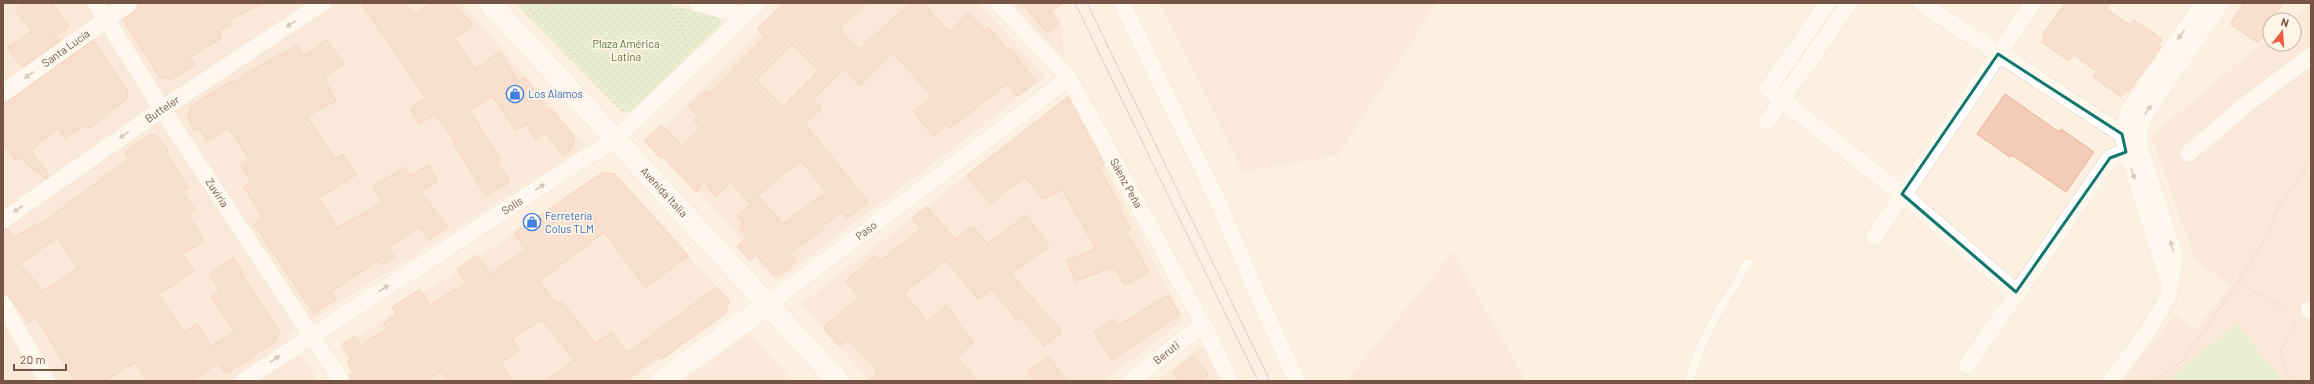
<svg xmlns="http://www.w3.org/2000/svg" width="2314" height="384" viewBox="0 0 2314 384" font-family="Barlow,sans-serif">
  <defs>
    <pattern id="park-dots" width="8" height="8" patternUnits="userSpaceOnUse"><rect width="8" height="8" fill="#d3ebbe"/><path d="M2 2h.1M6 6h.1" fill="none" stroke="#b0c19c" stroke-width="1.8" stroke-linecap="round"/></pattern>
  </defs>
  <rect width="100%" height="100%" fill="#fdf0e0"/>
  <!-- residential -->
  <g fill="#f5e1ce">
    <path d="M3,3H462L586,146L288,335L319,381H3Z"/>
    <path d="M787,3H979L1046,77L777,282L653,137Z"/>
    <path d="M1012,3H1052L1062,24L1065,61Z"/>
    <path d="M1159,3H1437L1338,155L1243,172Z"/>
    <path d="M2311,3V381H2120L2175,315L2195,330L2230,287L2195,259L2151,136L2270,36V44H2294V20H2290Z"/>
    <path d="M1069,96L1184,320L1105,381H871L801,304Z"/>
    <path d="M557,205L659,223L729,301L726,313L630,381H362L340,348Z"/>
    <path d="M1453,252L1526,381H1346Z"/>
    <path d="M748,333L793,381H685Z"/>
    <path d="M1199,347L1207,350L1222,381H1157Z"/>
  </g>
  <!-- park -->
  <path fill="url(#park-dots)" d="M515,3H665L721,18L722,26L720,31L629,112L623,113Z"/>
  <!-- garden -->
  <path fill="#d3ebbe" d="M2235,324L2284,381H2169Z"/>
  <!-- building -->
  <g fill="#f4cbb7" stroke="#e7b196" fill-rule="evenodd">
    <path d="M23,3H51L69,26L53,38L62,39L22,67L8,47L32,32L15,10Z"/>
    <path d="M139,3H263L229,20L231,24L218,31L222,38L190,57L195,65L171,79L160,77L126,25L124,19L135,11Z"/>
    <path d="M361,3H405L413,15L432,3H453L473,25L454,38L476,69L499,52L519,81L525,77L548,111L551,109L574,136L573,147L563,155L545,132L536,140L527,124L516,130L492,96L470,111L500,160L497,162L510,182L486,196L454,144L456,143L435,114L420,124L410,109L426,98Z"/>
    <path d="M784,3H867L839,29L859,49L911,3H923L950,32L968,13L985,30L988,27L1009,51L1011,49L1036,82L1017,96L1008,83L950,128L947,124L933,136L914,112L932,96L893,53L860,86L844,69L813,99L822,108L805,124L868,202L847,218L842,211L822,227L823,229L790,254L796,261L782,273L774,275L756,255L750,261L737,246L747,237L739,227L743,223L737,216L759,197L783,224L826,192L801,160L749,203L731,182L716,196L704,183L696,192L663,157L661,159L644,141L661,125L682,146L701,128L694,120L699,116L689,106L706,91L709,94L765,37L757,29ZM792,45L818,71L783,106L757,80Z"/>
    <path d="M1021,3H1063L1050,12L1059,23L1048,33Z"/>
    <path d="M2065,3H2110L2106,9L2131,25L2134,20L2162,39L2158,45L2161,47L2128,92L2126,90L2121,97L2093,77L2097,72L2074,55L2069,61L2041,42L2045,36L2043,34Z"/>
    <path d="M2244,3H2283L2258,43L2230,24Z"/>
    <path d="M326,40L344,64L324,78L336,101L307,116L335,159L343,154L356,175L319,198L337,228L383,202L373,187L404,167L410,176L428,165L438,181L421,192L447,227L429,240L419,227L388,247L394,257L382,265L379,260L331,292L336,299L314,313L254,224L264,218L244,187L251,182L241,166L250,160L228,127L207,141L199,128L195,131L188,119L190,107L218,89L235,80L236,81L270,59L297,46L303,56Z"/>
    <path d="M91,42H94L128,91L127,99L89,128L86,125L65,139L58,128L31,150L49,176L45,179L20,158L15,160L3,143V103L9,101Z"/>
    <path d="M2005,94L2059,132L2061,129L2094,152L2066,192L2012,155L2010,157L1977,134Z"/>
    <path d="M1068,97L1104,164L1099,168L1121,207L1119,208L1130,229L1126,232L1149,272L1125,285L1114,267L1075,281L1067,260L1096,249L1063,190L1043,199L1025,176L990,204L967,175Z"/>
    <path d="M149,135L157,136L168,151L166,152L188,188L182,191L195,210L188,215L204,241L182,254L194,271L158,295L184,332L197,324L211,346L234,331L211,297L220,291L209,274L233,258L243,272L241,273L279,330L277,340L226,374L218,363L191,381H148L136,362L104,381H75L36,317L29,322L3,289V230L8,229L14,238L38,223L39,225L129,159L125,153ZM57,238L78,268L42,292L30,275L19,264Z"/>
    <path d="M603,172L615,174L689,256L645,287L604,232L539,281L557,304L561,301L596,344L611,332L627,353L717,287L729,301L726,313L662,359L659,354L625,381H546L574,360L542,319L512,339L519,350L501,363L513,381H449L441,371L427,381H351L349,375L353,372L347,362L352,359L342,344L355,336L361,345L388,329L384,323L397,315L392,307L420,289L430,305L467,283L457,269L477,255L490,274L526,250L514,233Z"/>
    <path d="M927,207L955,239L973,226L987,244L1026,215L1049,246L1011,274L1062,332L1044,346L1022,318L1018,321L992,289L978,299L946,260L904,293L928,322L946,305L959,321L957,322L974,342L957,357L977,381H868L878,371L848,339L840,347L823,328L859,297L846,281L875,256L880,261L921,229L912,218Z"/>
    <path d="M1168,295L1180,314L1112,360L1094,332L1114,319L1118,326Z"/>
    <path d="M1048,356L1067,381H1035L1028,372Z"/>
    <path d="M1194,356L1208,375L1200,381H1180L1173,372Z"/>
  </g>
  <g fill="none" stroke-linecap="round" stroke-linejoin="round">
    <defs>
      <path id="service" d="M1689,381C1702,335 1724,303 1748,263"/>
      <g id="minor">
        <path id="s1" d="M96,3L162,109L341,381"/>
        <path d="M697,3L745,16"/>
        <path id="s2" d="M998,3L1069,78L1203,324L1230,381"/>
        <path d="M1122,3L1220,206L1261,303L1297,381"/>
        <path d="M1827,3L1768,89L1902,194L2016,292"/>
        <path d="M1921,3L2122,134H2132"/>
        <path id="s3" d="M3,93L129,3"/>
        <path d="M1767,122L1849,3"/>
        <path d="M2189,153L2248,103L2311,56"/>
        <path id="s4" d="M3,220L162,109L323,3"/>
        <path d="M1874,238L2033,3"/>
        <path d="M2169,284L2122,134L2129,110L2203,3"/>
        <path d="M3,304L47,381"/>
        <path id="s5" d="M767,305L1069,78"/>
        <path d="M2309,310H2311"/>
        <path d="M1967,366L2110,158L2126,152L2137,151"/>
        <path id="s6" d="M243,381L616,138L758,3"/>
        <path id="s7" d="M1130,381L1203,324"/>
        <path d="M2111,381L2147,332L2168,297L2175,256L2141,151L2138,135L2144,117L2221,3"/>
      </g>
      <g id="tertiary">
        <path id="s8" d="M490,3L838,381"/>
        <path d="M661,381L767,305"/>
      </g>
    </defs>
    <!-- service casing -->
    <use href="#service" stroke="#e1ccbc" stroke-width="10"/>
    <!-- minor casing -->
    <use href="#minor" stroke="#e1ccbc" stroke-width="18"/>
    <!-- tertiary casing -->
    <use href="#tertiary" stroke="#e1ccbc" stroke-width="23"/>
    <!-- path -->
    <g stroke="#d8af9a" stroke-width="2.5" stroke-dasharray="1 3" stroke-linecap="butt">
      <path d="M681,9L680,23L687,47"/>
      <path d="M528,16L555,3"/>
      <path d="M569,60L582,48"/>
      <path d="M2238,282L2270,231L2276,210L2311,160"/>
      <path d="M2153,381L2182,362L2238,282L2293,314"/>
      <path d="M2291,381L2279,353L2297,322"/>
    </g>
    <!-- service -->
    <use href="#service" stroke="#fff" stroke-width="9"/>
    <!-- minor -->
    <use href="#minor" stroke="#fff" stroke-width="17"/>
    <!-- tertiary -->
    <use href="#tertiary" stroke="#fff" stroke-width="22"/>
    <!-- tram -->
    <g stroke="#b29fc6" stroke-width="1">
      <path d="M1075,3L1258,381"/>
      <path d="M1087,3L1270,381"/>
    </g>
  </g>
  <!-- one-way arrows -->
  <defs><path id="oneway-solid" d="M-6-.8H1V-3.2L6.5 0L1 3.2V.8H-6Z"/></defs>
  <g fill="#ac9890">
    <use href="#oneway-solid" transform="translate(291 24) rotate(147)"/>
    <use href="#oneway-solid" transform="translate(2181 35) rotate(125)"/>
    <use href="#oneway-solid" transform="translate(29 75) rotate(145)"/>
    <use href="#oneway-solid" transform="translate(2148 110) rotate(-56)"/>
    <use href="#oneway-solid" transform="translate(124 135) rotate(145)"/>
    <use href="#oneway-solid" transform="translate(2133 174) rotate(72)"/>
    <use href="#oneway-solid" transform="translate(540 187) rotate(-33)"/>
    <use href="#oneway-solid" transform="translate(18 209) rotate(145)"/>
    <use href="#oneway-solid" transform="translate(2172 246) rotate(-108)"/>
    <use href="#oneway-solid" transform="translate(384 288) rotate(-33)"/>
    <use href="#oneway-solid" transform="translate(275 359) rotate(-34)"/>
  </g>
  <!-- marked area -->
  <path d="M0 0H2314V384H0ZM1998,54L2122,134L2126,152L2110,158L2016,292L1902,194Z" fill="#fdf0e0" fill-opacity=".55" fill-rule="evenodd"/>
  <path fill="none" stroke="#0f766e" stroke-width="3" stroke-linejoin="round" d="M1998,54L2122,134L2126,152L2110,158L2016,292L1902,194Z"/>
  <!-- icons -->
  <defs>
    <symbol id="shop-ring" viewBox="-11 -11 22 22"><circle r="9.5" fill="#fff4e7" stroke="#3f7fe0" stroke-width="1.5"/><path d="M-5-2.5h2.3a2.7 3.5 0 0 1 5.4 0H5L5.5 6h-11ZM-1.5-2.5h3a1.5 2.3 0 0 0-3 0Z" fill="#3f7fe0"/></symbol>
  </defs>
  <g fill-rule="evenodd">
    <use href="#shop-ring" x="505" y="84" width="20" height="20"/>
    <use href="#shop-ring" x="522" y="212" width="20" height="20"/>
  </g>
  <g text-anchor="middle" stroke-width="3.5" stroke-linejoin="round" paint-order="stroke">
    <!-- park labels -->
    <g font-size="11" fill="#547b3e" stroke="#fff4e7">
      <text x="626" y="48">Plaza América<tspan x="626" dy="13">Latina</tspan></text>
    </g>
    <!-- street labels -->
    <g font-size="11" fill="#755446" stroke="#fff4e7">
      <text dy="4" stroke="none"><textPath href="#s3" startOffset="77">Santa Lucía</textPath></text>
      <text dy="4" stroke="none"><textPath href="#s4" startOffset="194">Butteler</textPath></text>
      <text dy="4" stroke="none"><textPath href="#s2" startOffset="223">Sáenz Peña</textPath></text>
      <text dy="4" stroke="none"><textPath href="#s8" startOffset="257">Avenida Italia</textPath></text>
      <text dy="4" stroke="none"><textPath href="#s1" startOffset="225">Zuviría</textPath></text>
      <text dy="4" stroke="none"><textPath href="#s6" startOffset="321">Solís</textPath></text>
      <text dy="4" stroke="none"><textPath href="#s5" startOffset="124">Paso</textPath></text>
      <text dy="4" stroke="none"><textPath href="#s7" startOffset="46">Beruti</textPath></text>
    </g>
    <!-- shop labels -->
    <g font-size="11" fill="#366cbe" stroke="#fff4e7" text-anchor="start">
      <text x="528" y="98">Los Alamos</text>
      <text x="545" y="220">Ferretería<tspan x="545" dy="13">Colus TLM</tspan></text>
    </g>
  </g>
  <!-- border -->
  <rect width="2314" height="384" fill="none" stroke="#755446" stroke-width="8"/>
  <!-- north arrow -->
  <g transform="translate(2282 32) rotate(17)"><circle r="19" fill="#fff4e7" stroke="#c8b4a7"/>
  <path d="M0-3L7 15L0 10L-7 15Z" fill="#ed5c3f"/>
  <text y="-6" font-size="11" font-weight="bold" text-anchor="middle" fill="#755446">N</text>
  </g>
  <!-- scale -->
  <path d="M14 364v6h52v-6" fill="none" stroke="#755446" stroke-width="2"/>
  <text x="20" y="364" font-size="12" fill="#755446" stroke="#fff4e7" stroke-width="3" paint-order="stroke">20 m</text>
</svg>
